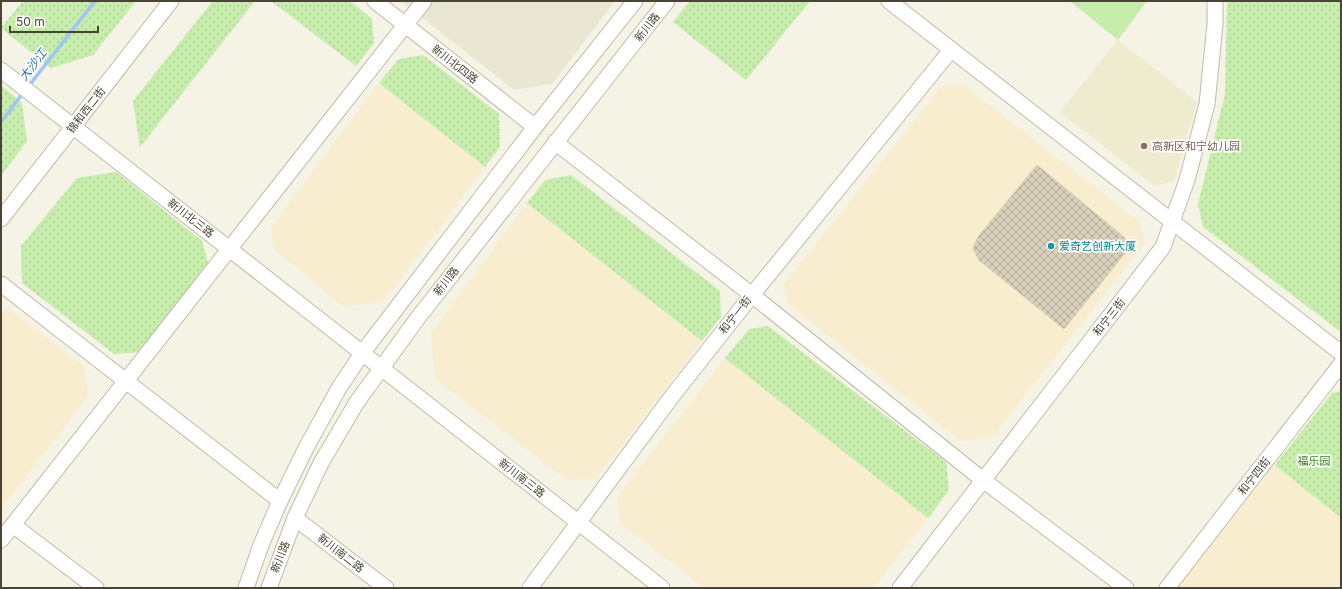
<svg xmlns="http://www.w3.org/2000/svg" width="1342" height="589" viewBox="0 0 1342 589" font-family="Inter,'Noto Sans SC',sans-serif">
  <defs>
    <pattern id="green-dots" width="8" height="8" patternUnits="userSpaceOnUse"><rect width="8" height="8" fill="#c6edab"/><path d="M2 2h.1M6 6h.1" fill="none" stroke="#accc94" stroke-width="1.8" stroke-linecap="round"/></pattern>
    <pattern id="building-cross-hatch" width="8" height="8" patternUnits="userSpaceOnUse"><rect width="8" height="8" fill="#d8d0bb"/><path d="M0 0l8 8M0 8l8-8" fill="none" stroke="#b1aa99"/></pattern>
  </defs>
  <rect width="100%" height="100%" fill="#f5f2e6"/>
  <!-- residential -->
  <path fill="#e9e6d4" d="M401,1H615L552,84L514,90Z"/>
  <!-- commercial -->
  <g fill="#f9edd0">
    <path d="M379,83L485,167L384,301L344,307L274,249L271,228Z"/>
    <path d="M962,84L1140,222L1145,243L992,437L961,441L787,303L784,284L940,88Z"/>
    <path d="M527,203L702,341L596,479L567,480L435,379L431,333Z"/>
    <path d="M6,307L84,366L88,396L1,509V313Z"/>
    <path d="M725,358L928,518L874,588H704L620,523L617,497Z"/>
    <path d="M1275,465L1341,518V581L1335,588H1177Z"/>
  </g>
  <!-- education -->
  <path fill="#efebcf" d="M1118,40L1197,102L1174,181L1155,186L1060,112Z"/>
  <!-- green -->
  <g fill="url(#green-dots)">
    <path d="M23,1H136L93,55L51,68L1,28Z"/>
    <path d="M213,1H255L140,147L133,101Z"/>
    <path d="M271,1H350L372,19L374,43L356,66Z"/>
    <path d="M690,1H810L746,80L673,22Z"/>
    <path d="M1227,1H1341V332L1203,227L1198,204L1225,94Z"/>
    <path d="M423,55L499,114L500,147L485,167L379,83L399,59Z"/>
    <path d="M1,85L22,103L27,141L1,176Z"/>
    <path d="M116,172L202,241L209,266L141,352L114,354L22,283L21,246L77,178Z"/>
    <path d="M571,175L720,291L721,317L702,341L527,203L545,180Z"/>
    <path d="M768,326L946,462L949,490L928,518L725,358L749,329Z"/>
    <path d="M1341,391V518L1275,465L1332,393Z"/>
  </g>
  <!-- pitch -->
  <path fill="#c6edab" d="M1070,1H1147L1118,40Z"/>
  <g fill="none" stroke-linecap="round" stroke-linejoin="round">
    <!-- stream -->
    <g stroke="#9dc6f7" stroke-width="3.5">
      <path d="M28,87L95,1"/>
      <path d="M1,122L23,93"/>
    </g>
  </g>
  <!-- building -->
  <path fill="url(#building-cross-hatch)" stroke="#d3caad" d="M1037,165L1125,238L1129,245L1125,253L1064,329L979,260L973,248L978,237Z"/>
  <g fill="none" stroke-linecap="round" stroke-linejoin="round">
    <defs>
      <g id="minor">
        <path d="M375,1L535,127"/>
        <path d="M889,1L1341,353"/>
        <path d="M1,70L662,588"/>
        <path d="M555,142L752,295L983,480L1126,588"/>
        <path d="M1,219L171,1"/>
        <path d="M1,284L280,501"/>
        <path d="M295,518L386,588"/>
        <path d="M13,525L96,588"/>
        <path d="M1,540L424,1"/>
        <path d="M246,588L261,545L280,501L307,446L339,388L363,352L535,127L635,1"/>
        <path d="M269,588L295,518L321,463L357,402L417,319L667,1"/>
        <path d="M530,588L673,395L752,295L951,50"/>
        <path d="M900,588L1163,247L1187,180L1207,104L1215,24V1"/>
        <path d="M1167,588L1341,364"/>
      </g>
    </defs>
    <!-- minor casing -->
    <use href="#minor" stroke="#c1bca8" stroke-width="17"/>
    <!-- minor -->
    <use href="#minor" stroke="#fff" stroke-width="15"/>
  </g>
  <!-- markers -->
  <circle fill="#8d6e63" stroke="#fff" stroke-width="1.5" cx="1144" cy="146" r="4"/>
  <circle fill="#0f9aa8" stroke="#fff" stroke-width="1.5" cx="1051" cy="246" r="4"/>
  <g text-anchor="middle" stroke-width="3.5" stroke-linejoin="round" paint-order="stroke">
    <!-- street labels -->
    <g font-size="11" fill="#494435" stroke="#fff">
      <text transform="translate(647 27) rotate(-52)" y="4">新川路</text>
      <text transform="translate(455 64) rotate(38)" y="4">新川北四路</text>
      <text transform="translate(86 110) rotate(-52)" y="4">锦和西二街</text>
      <text transform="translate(191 218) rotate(38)" y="4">新川北三路</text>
      <text transform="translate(446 281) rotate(-52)" y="4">新川路</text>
      <text transform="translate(735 315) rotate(-52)" y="4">和宁一街</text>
      <text transform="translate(1109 317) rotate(-52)" y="4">和宁三街</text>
      <text transform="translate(1254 476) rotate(-52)" y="4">和宁四街</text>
      <text transform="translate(522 478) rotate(38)" y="4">新川南三路</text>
      <text transform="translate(341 553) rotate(38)" y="4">新川南二路</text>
      <text transform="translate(280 557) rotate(-69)" y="4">新川路</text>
    </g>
    <!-- education labels -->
    <g font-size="11" fill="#785e54" stroke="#fff" text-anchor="start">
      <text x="1152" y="150">高新区和宁幼儿园</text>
    </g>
    <!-- culture labels -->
    <g font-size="11" fill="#0d838f" stroke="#fff" text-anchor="start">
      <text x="1059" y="250">爱奇艺创新大厦</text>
    </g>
    <!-- park labels -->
    <g font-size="11" fill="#398122" stroke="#fff">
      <text x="1314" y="465">福乐园</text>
    </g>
    <!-- water labels -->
    <g font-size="12" font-style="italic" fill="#2368c0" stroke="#fff">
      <text transform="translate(33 65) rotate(-52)" y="4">大沙江</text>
    </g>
  </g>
  <!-- border -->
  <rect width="1342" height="589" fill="none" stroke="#494435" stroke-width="4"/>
  <!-- scale -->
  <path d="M10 26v6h88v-6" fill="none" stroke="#494435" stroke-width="2"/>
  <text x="16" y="26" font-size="12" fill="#494435" stroke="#ffffff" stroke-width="3" paint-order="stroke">50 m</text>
</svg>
